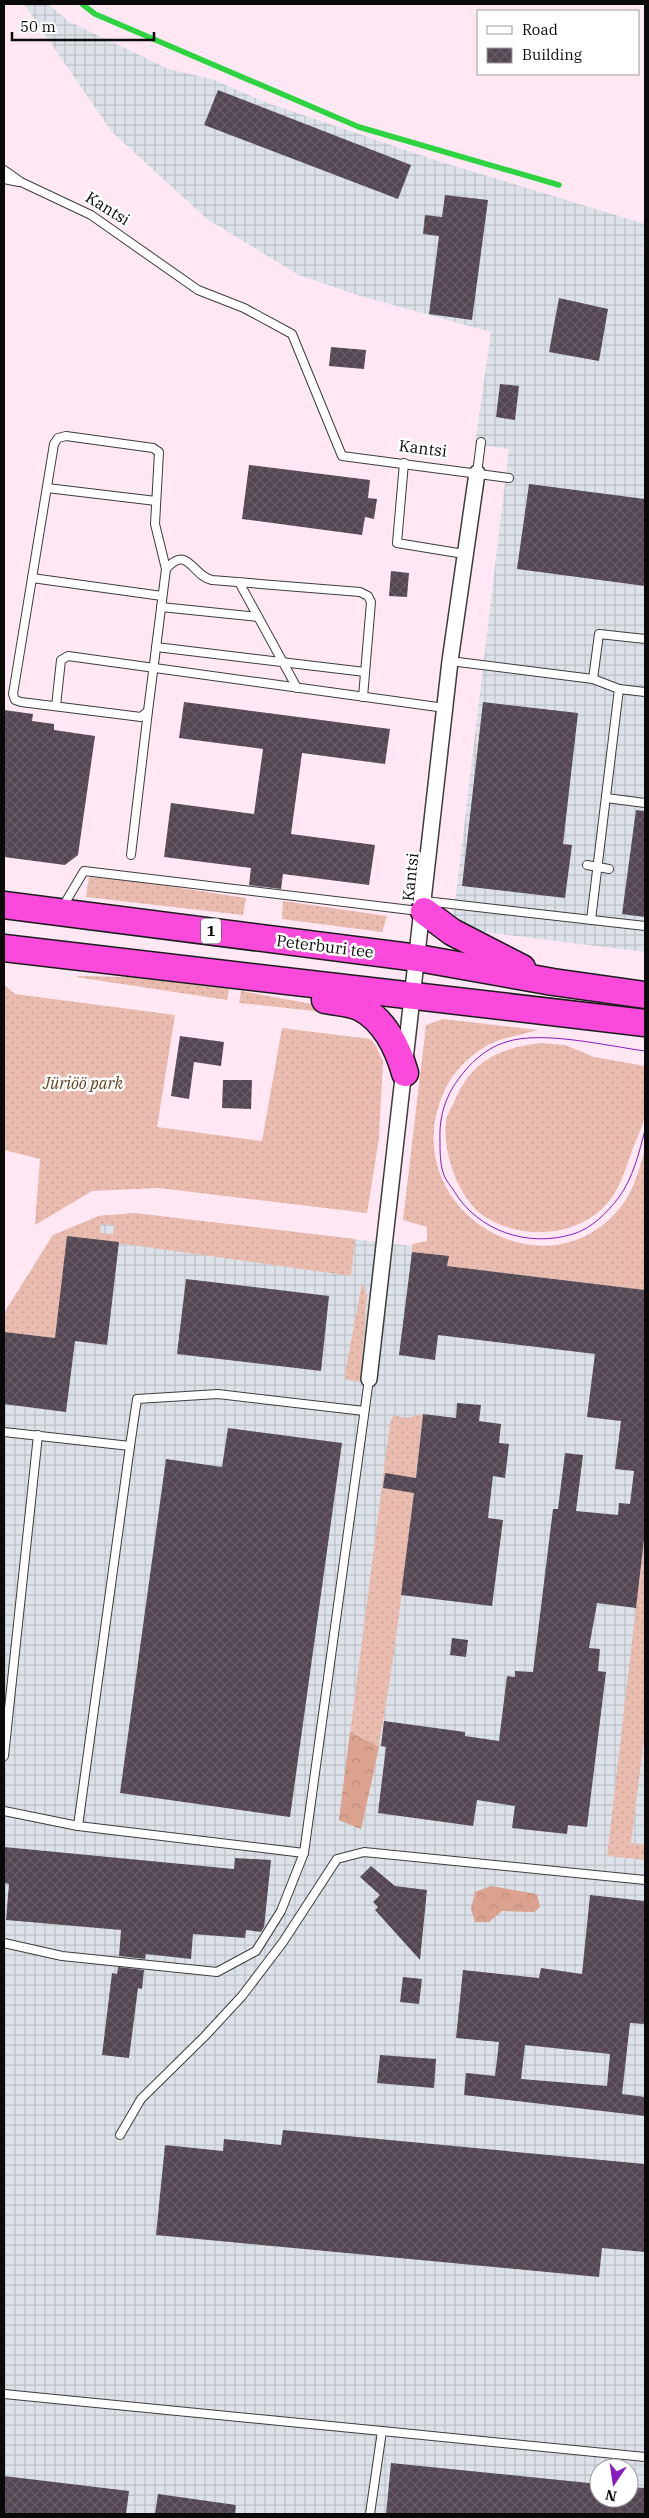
<svg xmlns="http://www.w3.org/2000/svg" width="649" height="2518" viewBox="0 0 649 2518" font-family="'IBM Plex Serif',serif">
  <defs>
    <pattern id="industrial-grid" width="8" height="8" patternUnits="userSpaceOnUse" patternTransform="scale(1.25)"><rect width="8" height="8" fill="#dde2ea"/><path d="M0 4h8M4 0v8" fill="none" stroke="#bcc1c7"/></pattern>
    <pattern id="grass-dots" width="8" height="8" patternUnits="userSpaceOnUse" patternTransform="scale(1.25)"><rect width="8" height="8" fill="#eabcb0"/><path d="M2 2h.1M6 6h.1" fill="none" stroke="#c7a096" stroke-width="1.8" stroke-linecap="round"/></pattern>
    <pattern id="forest-crowns" width="20" height="18" patternUnits="userSpaceOnUse" patternTransform="scale(1.25)"><rect width="20" height="18" fill="#dba38f"/><path d="M2 6a3 3 0 1 1 6 0M12 15a3 3 0 1 1 6 0" fill="none" stroke="#bb8b7a"/></pattern>
    <pattern id="building-cross-hatch" width="8" height="8" patternUnits="userSpaceOnUse" patternTransform="scale(1.25)"><rect width="8" height="8" fill="#534652"/><path d="M0 0l8 8M0 8l8-8" fill="none" stroke="#675c66"/></pattern>
  </defs>
  <rect width="100%" height="100%" fill="#ffe7f3"/>
  <!-- industrial -->
  <g fill="url(#industrial-grid)" fill-rule="evenodd">
    <path d="M24,4H48L68,21L168,69L212,79L262,101L435,160L645,224L643,255H645V952L452,928L509,449L475,444L491,332L357,295L299,275L207,219L112,132Z"/>
    <path d="M645,1205V2514H4V1313L53,1235L99,1216L134,1213L612,1270ZM599,2468H629V2498H599Z"/>
  </g>
  <!-- grass -->
  <g fill="url(#grass-dots)" fill-rule="evenodd">
    <path d="M89,877L135,881L246,898L243,915L86,897Z"/>
    <path d="M283,901L387,916L382,932L282,919Z"/>
    <path d="M79,976L128,977L229,989L227,1000L76,977Z"/>
    <path d="M4,985L15,994L175,1015L157,1127L262,1141L282,1028L370,1039L376,1046L383,1061L379,1138L367,1213L159,1188L92,1191L35,1225L40,1159L4,1150Z"/>
    <path d="M241,991L345,1010L333,1013L239,1003Z"/>
    <path d="M443,1019L538,1030C521,1035 504,1037 488,1045C465,1058 448,1077 440,1102C401,1213 550,1301 623,1204C635,1187 640,1167 645,1148V1290L447,1266L448,1256L412,1252V1244L427,1241V1227L403,1220L426,1025Z"/>
    <path d="M541,1043L565,1045L594,1057L645,1066C645,1082 647,1099 645,1115C644,1125 634,1143 631,1154C626,1168 621,1183 613,1196C586,1236 526,1242 487,1218C459,1202 442,1152 446,1121C447,1114 452,1107 455,1100C472,1060 500,1048 541,1043Z"/>
    <path d="M134,1213L355,1239L351,1276L68,1236L55,1338L4,1332V1313L53,1235L99,1216ZM101,1224L114,1225L113,1234L100,1233Z"/>
    <path d="M362,1283L367,1295L360,1382L344,1379Z"/>
    <path d="M423,1414C406,1553 394,1693 361,1829L339,1820L390,1423L393,1415L406,1418Z"/>
    <path d="M645,1531V1731L631,1843L645,1845V1860L607,1856Z"/>
  </g>
  <!-- forest -->
  <g fill="url(#forest-crowns)">
    <path d="M350,1732L379,1747L361,1829L339,1820Z"/>
    <path d="M491,1886L537,1894L540,1907L534,1912L502,1911L489,1922H475L471,1909L475,1892Z"/>
  </g>
  <g fill="none" stroke-linecap="round" stroke-linejoin="round">
    <!-- stream -->
    <path stroke="#2ed341" stroke-width="5.5" d="M82,4L95,14L359,127L559,185"/>
  </g>
  <!-- building -->
  <g fill="url(#building-cross-hatch)" fill-rule="evenodd">
    <path d="M218,90L411,165L398,199L204,125Z"/>
    <path d="M445,195L488,200L472,320L429,314L439,236L423,234L425,215L442,217Z"/>
    <path d="M559,298L608,309L599,361L549,352Z"/>
    <path d="M331,347L366,350L364,369L329,366Z"/>
    <path d="M500,384L519,386L515,420L496,417Z"/>
    <path d="M249,465L370,480L368,498L377,499L374,519L365,517L362,535L242,519Z"/>
    <path d="M529,484L645,499V586L517,569Z"/>
    <path d="M391,571L409,573L407,597L389,596Z"/>
    <path d="M184,702L390,729L385,764L302,753L291,834L375,845L369,885L283,874L281,889L249,885L251,868L164,857L171,803L254,814L263,749L179,738Z"/>
    <path d="M483,702L578,713L563,844L572,845L565,898L462,886Z"/>
    <path d="M4,710L33,714L32,721L54,724V730L95,736L78,855L65,865L4,857Z"/>
    <path d="M636,810L645,811V917L622,914Z"/>
    <path d="M180,1036L224,1042L221,1066L194,1062L189,1099L171,1096Z"/>
    <path d="M223,1080H252L251,1109L222,1108Z"/>
    <path d="M67,1236L119,1242L107,1345L75,1341L66,1412L4,1404V1332L55,1338Z"/>
    <path d="M412,1252L449,1256L447,1266L645,1290V1531L636,1608L597,1603L589,1648L600,1649L598,1671L606,1672L587,1827L568,1825L567,1834L512,1828L515,1806L477,1800L473,1826L378,1813L386,1747L381,1746L384,1721L465,1732V1736L499,1741L507,1676L515,1677V1671L533,1672L553,1509H558L565,1453L583,1455L576,1511L618,1515L619,1503L630,1504L634,1471L615,1469L621,1421L587,1417L595,1354L438,1335L435,1360L399,1355Z"/>
    <path d="M186,1279L329,1296L321,1371L177,1354Z"/>
    <path d="M457,1403L481,1405L479,1421L501,1424L499,1443L509,1444L505,1478L493,1476L488,1518L503,1520L492,1606L401,1595L414,1493L383,1488L385,1473L416,1478L423,1414L456,1418Z"/>
    <path d="M228,1428L342,1443L290,1817L120,1793L166,1459L222,1467Z"/>
    <path d="M452,1638L468,1640L466,1657L450,1655Z"/>
    <path d="M4,1847L234,1869L235,1858L271,1860L264,1927L261,1932L246,1930L245,1938L193,1934L191,1959L146,1954L145,1959L119,1956L121,1930L6,1920L9,1884L4,1883Z"/>
    <path d="M371,1866L395,1886L427,1890L420,1960L375,1910L378,1907L373,1902L380,1895L360,1877Z"/>
    <path d="M590,1895L645,1901V2024L630,2023L622,2094L645,2097V2116L464,2095L466,2073L495,2076L499,2042L456,2038L463,1970L539,1978L541,1968L582,1974ZM525,2045L610,2054L607,2086L521,2079Z"/>
    <path d="M118,1967L144,1970L142,1989L138,1988L129,2058L102,2055L112,1973L117,1974Z"/>
    <path d="M403,1977L422,1979L419,2004L400,2002Z"/>
    <path d="M380,2055L436,2059L434,2088L377,2083Z"/>
    <path d="M283,2130L645,2164V2252L602,2248L599,2277L156,2235L165,2145L223,2151L224,2139L281,2145Z"/>
    <path d="M391,2463L599,2484V2498H629V2487L645,2488V2514H386Z"/>
    <path d="M4,2476L129,2491L126,2514H4Z"/>
    <path d="M158,2494L236,2505L235,2514H155Z"/>
  </g>
  <g fill="none" stroke-linecap="round" stroke-linejoin="round">
    <defs>
      <g id="lane">
        <path d="M4,170L21,182L91,215L198,290L244,308L292,334L342,456L509,478"/>
        <path d="M4,179L19,182"/>
        <path d="M404,463L397,543L464,554"/>
        <path d="M477,473L481,442"/>
        <path d="M47,488L156,501"/>
        <path d="M166,569L155,524L159,452L153,448L66,436L58,438L54,444L13,694L15,700L21,702L141,717L148,711L166,569C188,544 192,576 212,580L360,592L368,596L371,602L363,697"/>
        <path d="M32,578L162,596"/>
        <path d="M239,582L297,688"/>
        <path d="M161,607L258,617"/>
        <path d="M156,647L365,672"/>
        <path d="M450,661L593,679L619,689"/>
        <path d="M593,679L599,634L645,639"/>
        <path d="M56,706L61,660L68,656L445,708"/>
        <path d="M606,798L645,803"/>
        <path d="M131,855L148,711"/>
        <path d="M587,865L609,869"/>
        <path d="M425,901L645,926"/>
        <path d="M62,908L84,871L419,911"/>
        <path d="M591,920L619,689L645,692"/>
        <path d="M4,1432L130,1446L137,1399L218,1394L364,1411"/>
        <path d="M130,1446L78,1826L304,1853L369,1379"/>
        <path d="M4,1756L38,1435"/>
        <path d="M4,1811L78,1826"/>
        <path d="M4,1943L62,1956L217,1972L256,1951L281,1911L304,1853"/>
        <path d="M120,2135L141,2099L205,2036L242,1996L283,1942L337,1859L364,1852L645,1880"/>
        <path d="M4,2394L382,2431"/>
        <path d="M370,2514L382,2431L645,2457"/>
      </g>
      <path id="street" d="M369,1379L450,661L477,473"/>
      <g id="highway">
        <path d="M4,905L418,958L553,982L645,995"/>
        <path d="M424,911L452,932L522,968"/>
        <path d="M4,948L645,1023"/>
        <path d="M325,1000C335,1002 350,1003 359,1007C384,1019 398,1048 405,1073"/>
      </g>
    </defs>
    <!-- lane casing -->
    <use href="#lane" stroke="#3d3d3d" stroke-width="10"/>
    <!-- street casing -->
    <use href="#street" stroke="#3d3d3d" stroke-width="18"/>
    <!-- highway casing -->
    <use href="#highway" stroke="#1b1b1b" stroke-width="29"/>
    <!-- lane -->
    <use href="#lane" stroke="#fff" stroke-width="8"/>
    <!-- street -->
    <use href="#street" stroke="#fff" stroke-width="15"/>
    <!-- highway -->
    <use href="#highway" stroke="#fb49dc" stroke-width="26"/>
    <!-- tram -->
    <path stroke="#8a1dbf" stroke-width="1" d="M645,1051C607,1046 542,1030 506,1042C483,1049 466,1067 453,1087C443,1104 439,1122 440,1141C440,1152 440,1165 444,1175C446,1181 451,1186 454,1191C478,1231 528,1248 573,1234C591,1229 608,1212 619,1197C633,1178 639,1153 645,1130"/>
  </g>
  <g text-anchor="middle" stroke-width="5" stroke-linejoin="round" paint-order="stroke">
    <!-- shield labels -->
    <rect fill="#fff" stroke="#545454" stroke-width="1" x="201" y="918.5" width="20" height="25" rx="4"/>
    <g font-size="15" font-weight="bold" fill="#0a0a0a">
      <text x="211" y="936">1</text>
    </g>
    <!-- street labels -->
    <g font-size="16" fill="#0a0a0a" stroke="#fff">
      <text transform="translate(108 208) rotate(32)" y="6">Kantsi</text>
      <text transform="translate(423 448) rotate(7)" y="6">Kantsi</text>
      <text transform="translate(410 877) rotate(-84)" y="6">Kantsi</text>
      <text transform="translate(325 946) rotate(7)" y="6">Peterburi tee</text>
    </g>
    <!-- park labels -->
    <g font-size="16" font-style="italic" fill="#633f19" stroke="#fff">
      <text x="83" y="1089">Jüriöö park</text>
    </g>
  </g>
  <!-- border -->
  <rect width="649" height="2518" fill="none" stroke="#0a0a0a" stroke-width="10"/>
  <!-- legend -->
  <rect x="477" y="10" width="162" height="65" fill="#ffffff" stroke="#9d9d9d"/>
  <rect x="487" y="26" width="25" height="8" fill="#ffffff" stroke="#9d9d9d"/>
  <text x="522" y="35" font-size="15" fill="#0a0a0a">Road</text>
  <rect x="487" y="48" width="25" height="15" fill="url(#building-cross-hatch)" stroke="#9d9d9d"/>
  <text x="522" y="60" font-size="15" fill="#0a0a0a">Building</text>
  <!-- north arrow -->
  <g transform="translate(614 2483) rotate(193)"><circle r="24" fill="#ffffff" stroke="#9d9d9d"/>
  <path d="M0-4L9 19L0 12L-9 19Z" fill="#8a1dbf"/>
  <text y="-8" font-size="14" font-weight="bold" text-anchor="middle" fill="#0a0a0a">N</text>
  </g>
  <!-- scale -->
  <path d="M12 32v8h142v-8" fill="none" stroke="#0a0a0a" stroke-width="2.5"/>
  <text x="20" y="32" font-size="15" fill="#0a0a0a" stroke="#ffffff" stroke-width="4" paint-order="stroke">50 m</text>
</svg>
